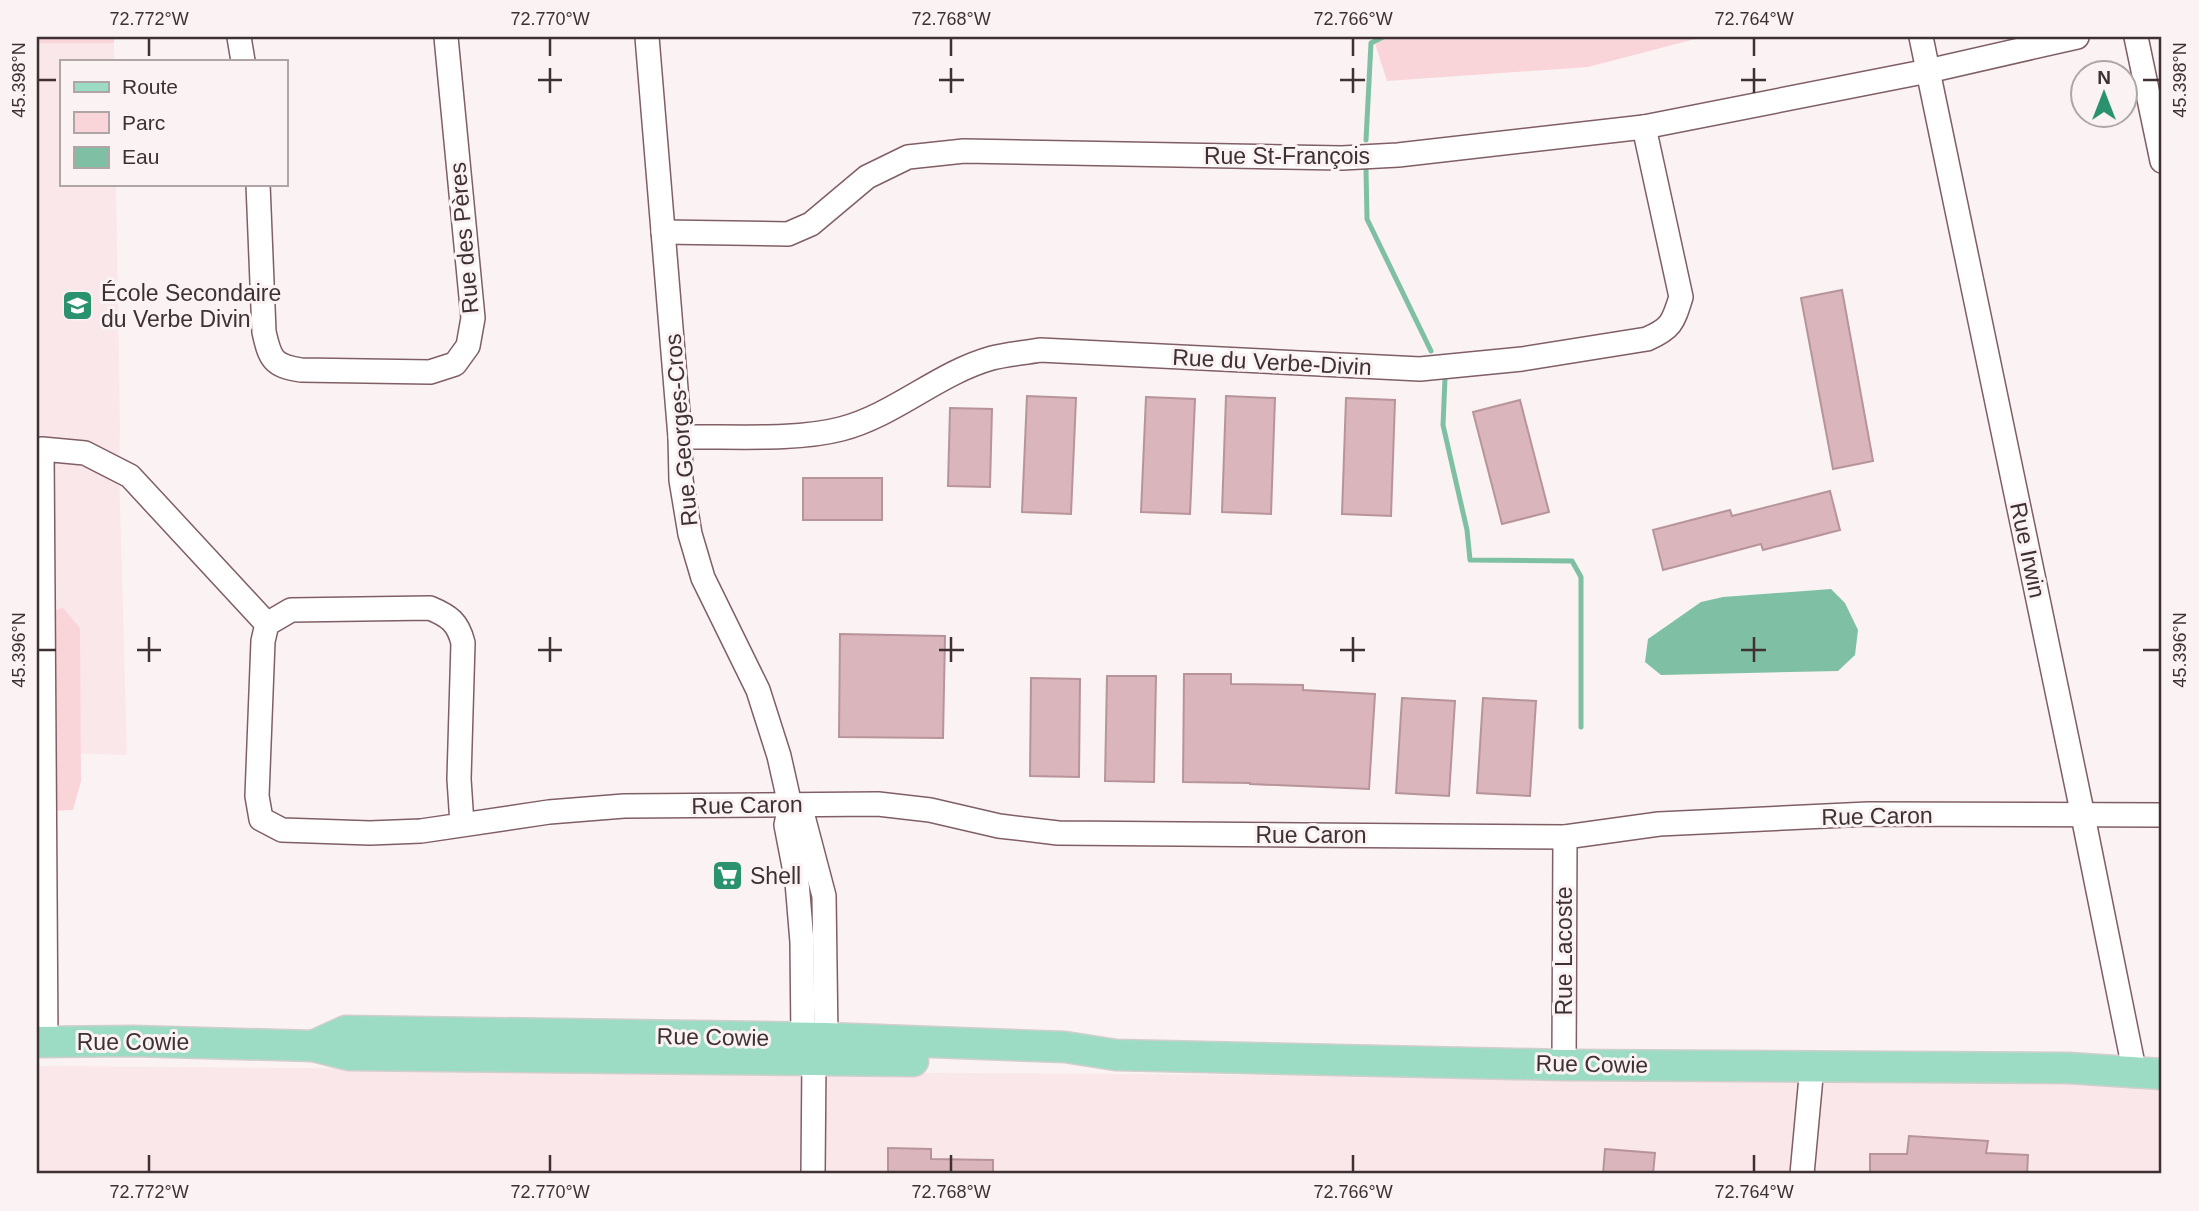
<svg xmlns="http://www.w3.org/2000/svg" width="2199" height="1211" viewBox="0 0 2199 1211" font-family="Helvetica,sans-serif">
  <rect width="100%" height="100%" fill="#faf2f3"/>
  <!-- built -->
  <g fill="#fae7ea">
    <path d="M37,43H114V61H61V184H116L120,428L119,471L127,755L37,752Z"/>
    <path d="M37,1066L2162,1082V1174H37Z"/>
  </g>
  <!-- green -->
  <g fill="#f9d5da">
    <rect x="37" y="37" width="77" height="6"/>
    <path d="M1373,37H1696L1695,39L1588,67L1387,81Z"/>
    <path d="M63,608L80,628L81,781L73,810L46,811L37,615Z"/>
  </g>
  <!-- water -->
  <path fill="#7fc0a5" d="M1831,589L1845,603L1858,630L1855,655L1838,671L1661,675L1645,662L1648,639L1701,602L1723,597Z"/>
  <g fill="none" stroke-linecap="round" stroke-linejoin="round">
    <!-- stream -->
    <g stroke="#7fc0a5" stroke-width="5">
      <path d="M1366,140L1371,43L1383,37"/>
      <path d="M1366,169L1367,219L1431,351"/>
      <path d="M1445,378L1443,425L1467,530L1470,560L1572,561L1581,577V727"/>
    </g>
  </g>
  <!-- building -->
  <g fill="#dab6bc" stroke="#b7949a" stroke-width="2">
    <path d="M1842,290L1873,461L1833,469L1801,298Z"/>
    <path d="M1027,396L1076,398L1071,514L1022,512Z"/>
    <path d="M1226,396L1275,398L1271,514L1222,512Z"/>
    <path d="M1146,397L1195,399L1190,514L1141,512Z"/>
    <path d="M1346,398L1395,400L1391,516L1342,514Z"/>
    <path d="M1520,400L1549,512L1502,524L1473,412Z"/>
    <path d="M950,408L992,409L990,487L948,486Z"/>
    <rect x="803" y="478" width="79" height="42"/>
    <path d="M1830,491L1840,530L1763,550L1761,544L1663,570L1653,530L1730,510L1732,516Z"/>
    <path d="M840,634L945,636L943,738L839,737Z"/>
    <path d="M1184,674H1231V684L1303,685V690L1375,694L1369,789L1250,784V783L1183,782Z"/>
    <path d="M1107,676H1156L1154,782L1105,781Z"/>
    <path d="M1031,678L1080,679L1079,777L1030,776Z"/>
    <path d="M1402,698L1455,701L1449,796L1396,793Z"/>
    <path d="M1483,698L1536,701L1530,796L1477,793Z"/>
    <path d="M1909,1136L1988,1141L1986,1153L2028,1155L2027,1174H1870V1154H1907Z"/>
    <path d="M888,1148L931,1149V1159L993,1160V1174H888Z"/>
    <path d="M1605,1149L1655,1153L1653,1174H1603Z"/>
  </g>
  <g fill="none" stroke-linecap="round" stroke-linejoin="round">
    <defs>
      <g id="minor">
        <path d="M239,37L243,61"/>
        <path d="M647,37L680,437L681,480L690,534L703,578L758,690L779,756L790,805L786,825L797,882L802,942L803,1038L814,1060L813,1174"/>
        <path d="M1921,37L2083,816L2133,1064"/>
        <path d="M2136,37L2162,161"/>
        <path d="M258,184L264,332C270,359 273,366 301,370L430,372L455,364L468,346L473,318L446,37"/>
        <path d="M663,232L788,234L811,224L867,177L908,157L964,151L1342,158L1398,155L1644,127L1928,71L2077,37"/>
        <path d="M680,437C729,436 795,441 841,429C895,415 938,373 992,358C1007,354 1024,353 1040,350L1420,369L1522,359L1647,339C1672,328 1673,322 1681,297L1644,127"/>
        <path d="M790,805L804,820L824,896L826,1038L819,1051"/>
        <path d="M462,824L459,779L463,643C458,622 449,616 430,608L291,610L267,624L263,641L257,796L261,819L282,830L370,833L421,831L549,812L624,806L878,804L930,810L999,826L1058,833L1565,837L1659,824L1868,814L2162,815"/>
        <path d="M46,1042L42,449L85,453L130,476L267,624"/>
        <path d="M1564,1065L1565,837"/>
        <path d="M1802,1174L1812,1066"/>
      </g>
      <g id="major">
        <path d="M37,1042L133,1041L313,1046L349,1055L913,1061"/>
        <path d="M313,1046L346,1031L826,1038L1065,1047L1116,1055L1564,1065L2068,1068L2162,1074"/>
      </g>
    </defs>
    <!-- minor casing -->
    <use href="#minor" stroke="#7f5f65" stroke-width="26"/>
    <!-- major casing -->
    <use href="#major" stroke="#d1cece" stroke-width="33"/>
    <!-- minor -->
    <use href="#minor" stroke="#fff" stroke-width="23"/>
    <!-- major -->
    <use href="#major" stroke="#9cdcc4" stroke-width="30"/>
  </g>
  <!-- ticks -->
  <path fill="none" stroke="#3f3133" stroke-width="2.5" d="M149,38V56M550,38V56M951,38V56M1353,38V56M1754,38V56M550,68V93M951,68V93M1353,68V93M1754,68V93M38,80H56M538,80H562M939,80H964M1340,80H1365M1741,80H1766M2143,80H2160M149,637V662M550,637V662M951,637V662M1353,637V662M1754,637V662M38,650H56M137,650H161M538,650H562M939,650H964M1340,650H1365M1741,650H1766M2143,650H2160M149,1155V1172M550,1155V1172M951,1155V1172M1353,1155V1172M1754,1155V1172"/>
  <!-- icons -->
  <defs>
    <symbol id="school-square" viewBox="-11 -11 22 22"><rect x="-9" y="-9" width="18" height="18" rx="4" fill="#2b9270" stroke="#faf2f3"/><path d="M0-5L7-2L0 1L-7-2ZM-4 1L0 2.5L4 1V4Q0 6-4 4Z" fill="#fff"/></symbol>
    <symbol id="supermarket-square" viewBox="-11 -11 22 22"><rect x="-9" y="-9" width="18" height="18" rx="4" fill="#2b9270" stroke="#faf2f3"/><path d="M-6-5.5h2.5l.6 2H6L4.5 2H-2.5L-4.4-4H-6ZM-1.5 3.2a1.3 1.3 0 1 0 .1 0ZM3 3.2a1.3 1.3 0 1 0 .1 0Z" fill="#fff"/></symbol>
  </defs>
  <g fill-rule="evenodd">
    <use href="#school-square" x="60" y="288" width="35" height="35"/>
    <use href="#supermarket-square" x="710" y="858" width="35" height="35"/>
  </g>
  <g text-anchor="middle" stroke-width="6" stroke-linejoin="round" paint-order="stroke">
    <!-- street labels -->
    <g font-size="23" fill="#3f3133" stroke="#faf2f3">
      <text x="1287" y="164">Rue St-François</text>
      <text transform="translate(464 238) rotate(-95)" y="8">Rue des Pères</text>
      <text transform="translate(1272 362) rotate(3)" y="8">Rue du Verbe-Divin</text>
      <text transform="translate(681 430) rotate(-95)" y="8">Rue Georges-Cros</text>
      <text transform="translate(2028 550) rotate(78)" y="8">Rue Irwin</text>
      <text transform="translate(747 805) rotate(-1)" y="8">Rue Caron</text>
      <text transform="translate(1877 816) rotate(-1)" y="8">Rue Caron</text>
      <text x="1311" y="843">Rue Caron</text>
      <text transform="translate(1564 951) rotate(-90)" y="8">Rue Lacoste</text>
      <text transform="translate(713 1037) rotate(1)" y="8">Rue Cowie</text>
      <text x="133" y="1050">Rue Cowie</text>
      <text transform="translate(1592 1064) rotate(1)" y="8">Rue Cowie</text>
    </g>
    <!-- poi labels -->
    <g font-size="23" fill="#3f3133" stroke="#faf2f3" text-anchor="start">
      <text x="101" y="301">École Secondaire<tspan x="101" dy="26">du Verbe Divin</tspan></text>
      <text x="750" y="884">Shell</text>
    </g>
  </g>
  <!-- border -->
  <rect width="2199" height="1211" fill="none" stroke="#faf2f3" stroke-width="77"/>
  <!-- legend -->
  <rect x="60" y="60" width="228" height="126" fill="#faf2f3" stroke="#afa5a6" stroke-width="2"/>
  <rect x="74" y="82" width="35" height="10" fill="#9cdcc4" stroke="#afa5a6" stroke-width="2"/>
  <text x="122" y="94" font-size="21" fill="#3f3133">Route</text>
  <rect x="74" y="112" width="35" height="21" fill="#f9d5da" stroke="#afa5a6" stroke-width="2"/>
  <text x="122" y="130" font-size="21" fill="#3f3133">Parc</text>
  <rect x="74" y="147" width="35" height="21" fill="#7fc0a5" stroke="#afa5a6" stroke-width="2"/>
  <text x="122" y="164" font-size="21" fill="#3f3133">Eau</text>
  <!-- north arrow -->
  <g transform="translate(2104 94)"><circle r="33" fill="#faf2f3" stroke="#afa5a6" stroke-width="2"/>
  <path d="M0-5L12 26L0 18L-12 26Z" fill="#2b9270"/>
  <text y="-10" font-size="19" font-weight="bold" text-anchor="middle" fill="#3f3133">N</text>
  </g>
  <rect x="38" y="38" width="2122" height="1134" fill="none" stroke="#3f3133" stroke-width="2.5"/>
  <g font-size="18" text-anchor="middle" fill="#3f3133">
    <text x="149" y="25">72.772°W</text>
    <text x="550" y="25">72.770°W</text>
    <text x="951" y="25">72.768°W</text>
    <text x="1353" y="25">72.766°W</text>
    <text x="1754" y="25">72.764°W</text>
    <text transform="translate(19 80) rotate(-90)" y="6">45.398°N</text>
    <text transform="translate(2180 80) rotate(-90)" y="6">45.398°N</text>
    <text transform="translate(19 650) rotate(-90)" y="6">45.396°N</text>
    <text transform="translate(2180 650) rotate(-90)" y="6">45.396°N</text>
    <text x="149" y="1198">72.772°W</text>
    <text x="550" y="1198">72.770°W</text>
    <text x="951" y="1198">72.768°W</text>
    <text x="1353" y="1198">72.766°W</text>
    <text x="1754" y="1198">72.764°W</text>
  </g>
</svg>
